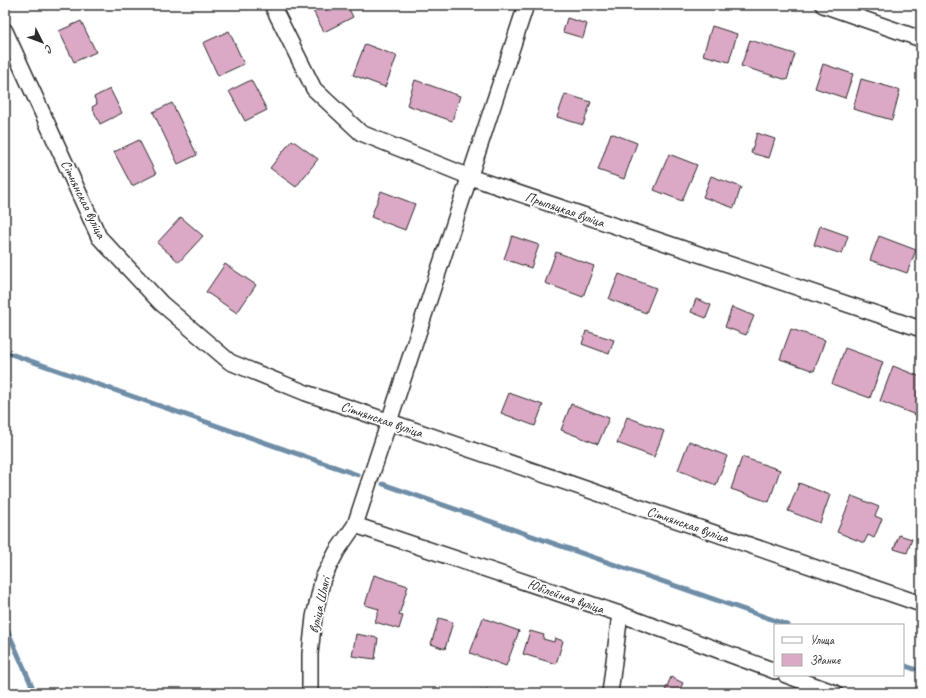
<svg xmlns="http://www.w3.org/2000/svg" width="926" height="698" viewBox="0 0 926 698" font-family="Caveat,sans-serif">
  <rect width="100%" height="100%" fill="#fff"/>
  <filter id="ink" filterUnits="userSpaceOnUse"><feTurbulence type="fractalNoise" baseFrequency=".025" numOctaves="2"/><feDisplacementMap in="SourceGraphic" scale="8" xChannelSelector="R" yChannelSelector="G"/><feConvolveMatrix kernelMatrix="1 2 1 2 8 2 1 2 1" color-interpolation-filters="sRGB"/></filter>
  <g filter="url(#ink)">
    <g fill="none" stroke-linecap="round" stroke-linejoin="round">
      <!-- stream -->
      <g stroke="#6e8da6" stroke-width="5">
        <path d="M5,352L358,475"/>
        <path d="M383,484L788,625"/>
        <path d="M5,625L35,693"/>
        <path d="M903,665L914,669"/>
      </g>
    </g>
    <!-- building -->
    <g fill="#dba9c5" stroke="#2b2b2b">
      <path d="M310,5H347L353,17L324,32Z"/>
      <path d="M567,18L587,24L583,38L563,32Z"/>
      <path d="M81,21L96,52L74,62L59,31Z"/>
      <path d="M712,26L737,34L729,62L703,55Z"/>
      <path d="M229,31L244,64L218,76L203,43Z"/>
      <path d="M750,40L795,54L787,80L741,66Z"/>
      <path d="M365,44L397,56L385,87L353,75Z"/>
      <path d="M823,64L853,74L845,98L815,88Z"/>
      <path d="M861,79L900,90L892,120L853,109Z"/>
      <path d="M251,80L267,110L245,121L229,91Z"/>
      <path d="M415,80L460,96L452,121L407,105Z"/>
      <path d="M110,89L122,113L100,124L92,107L97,104L94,97Z"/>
      <path d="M565,94L591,102L583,125L557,117Z"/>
      <path d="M172,103L197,155L178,164L153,112Z"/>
      <path d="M611,133L637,143L624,179L598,170Z"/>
      <path d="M757,133L775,139L769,158L751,153Z"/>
      <path d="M139,140L156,174L132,186L114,152Z"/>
      <path d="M292,140L318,159L296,187L270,168Z"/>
      <path d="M669,154L697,165L682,201L654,190Z"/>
      <path d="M711,176L741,187L734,208L703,197Z"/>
      <path d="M381,191L415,204L405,230L371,217Z"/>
      <path d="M181,217L203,236L179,262L157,243Z"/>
      <path d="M820,226L848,236L842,254L814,245Z"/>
      <path d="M512,236L539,245L531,268L504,259Z"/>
      <path d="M879,236L916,250L907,273L870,260Z"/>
      <path d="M556,252L594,266L583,297L545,283Z"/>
      <path d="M225,264L256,285L237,313L206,292Z"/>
      <path d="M619,274L656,288L646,313L609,299Z"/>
      <path d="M696,299L711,305L706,318L691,312Z"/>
      <path d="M732,307L754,316L746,335L725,327Z"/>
      <path d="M791,329L825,340L814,371L780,359Z"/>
      <path d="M586,331L614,340L609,354L582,344Z"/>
      <path d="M845,348L883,362L870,398L832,384Z"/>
      <path d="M893,366L921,377V417L880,401Z"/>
      <path d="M509,393L543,405L535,426L501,413Z"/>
      <path d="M571,404L609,418L598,444L561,430Z"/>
      <path d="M627,417L664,431L654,457L617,443Z"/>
      <path d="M689,441L727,456L716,485L678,470Z"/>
      <path d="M742,457L780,470L769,502L731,489Z"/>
      <path d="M799,483L830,495L820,523L788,511Z"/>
      <path d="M852,496L879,507L875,516L882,519L874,538L868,535L864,543L837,532Z"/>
      <path d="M899,535L912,539L907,553L894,549Z"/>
      <path d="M374,575L408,586L399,615L403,616L399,629L375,622L379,609L365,605Z"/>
      <path d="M439,618L453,622L445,649L431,644Z"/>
      <path d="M483,618L519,631L506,666L470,653Z"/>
      <path d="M530,631L544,635L543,639L554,642L555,638L563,641L556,664L523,654Z"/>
      <path d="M356,634L378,638L375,659L352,656Z"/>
      <path d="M671,677L683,683L680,689L689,693H664Z"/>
      <path d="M488,689V693H471Z"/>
    </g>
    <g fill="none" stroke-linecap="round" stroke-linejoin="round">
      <defs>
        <g id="minor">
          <path d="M272,5L314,89L361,133L470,177L921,329"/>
          <path d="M823,5L921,39"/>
          <path d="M5,31L99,237L161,303L230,362L306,393L921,604"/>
          <path d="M355,525L620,614L775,671"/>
          <path d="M786,675L835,693"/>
          <path d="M310,693V654L314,617L323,578L337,551L355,525L526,5"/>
          <path d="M610,693L620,614"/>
        </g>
      </defs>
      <!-- minor casing -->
      <use href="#minor" stroke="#2b2b2b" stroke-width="18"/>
      <!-- minor -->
      <use href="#minor" stroke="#fff" stroke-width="15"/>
    </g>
  </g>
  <g text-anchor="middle" stroke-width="3.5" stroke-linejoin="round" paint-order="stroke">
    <!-- street labels -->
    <g font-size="14" fill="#2b2b2b" stroke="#fff">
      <text transform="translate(84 199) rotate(64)" y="5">Сітнянская вуліца</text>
      <text transform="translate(565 209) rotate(19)" y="5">Прыпяцкая вуліца</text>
      <text transform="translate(382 419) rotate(19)" y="5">Сітнянская вуліца</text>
      <text transform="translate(688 524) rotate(19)" y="5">Сітнянская вуліца</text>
      <text transform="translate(566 596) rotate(19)" y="5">Юбілейная вуліца</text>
      <text transform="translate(319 605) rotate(-77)" y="5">вуліца Шлягі</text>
    </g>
  </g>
  <!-- margin -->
  <rect width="926" height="698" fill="none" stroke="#fff" stroke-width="20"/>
  <rect x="10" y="10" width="906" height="678" fill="none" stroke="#2b2b2b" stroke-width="1.5" filter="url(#ink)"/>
  <!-- legend -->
  <rect x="774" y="624" width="130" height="52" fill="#ffffff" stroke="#aaaaaa"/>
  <rect x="782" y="637" width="20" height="6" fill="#ffffff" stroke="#aaaaaa"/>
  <text x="810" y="644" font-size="12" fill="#2b2b2b">Улица</text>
  <rect x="782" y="654" width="20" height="12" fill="#dba9c5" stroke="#aaaaaa"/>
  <text x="810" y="664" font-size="12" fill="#2b2b2b">Здание</text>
  <!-- north arrow -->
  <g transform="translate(42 42) rotate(132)" stroke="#ffffff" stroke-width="3" paint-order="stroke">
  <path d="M0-3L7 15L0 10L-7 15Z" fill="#2b2b2b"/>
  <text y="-6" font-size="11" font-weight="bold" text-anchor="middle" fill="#2b2b2b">С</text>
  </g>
</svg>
